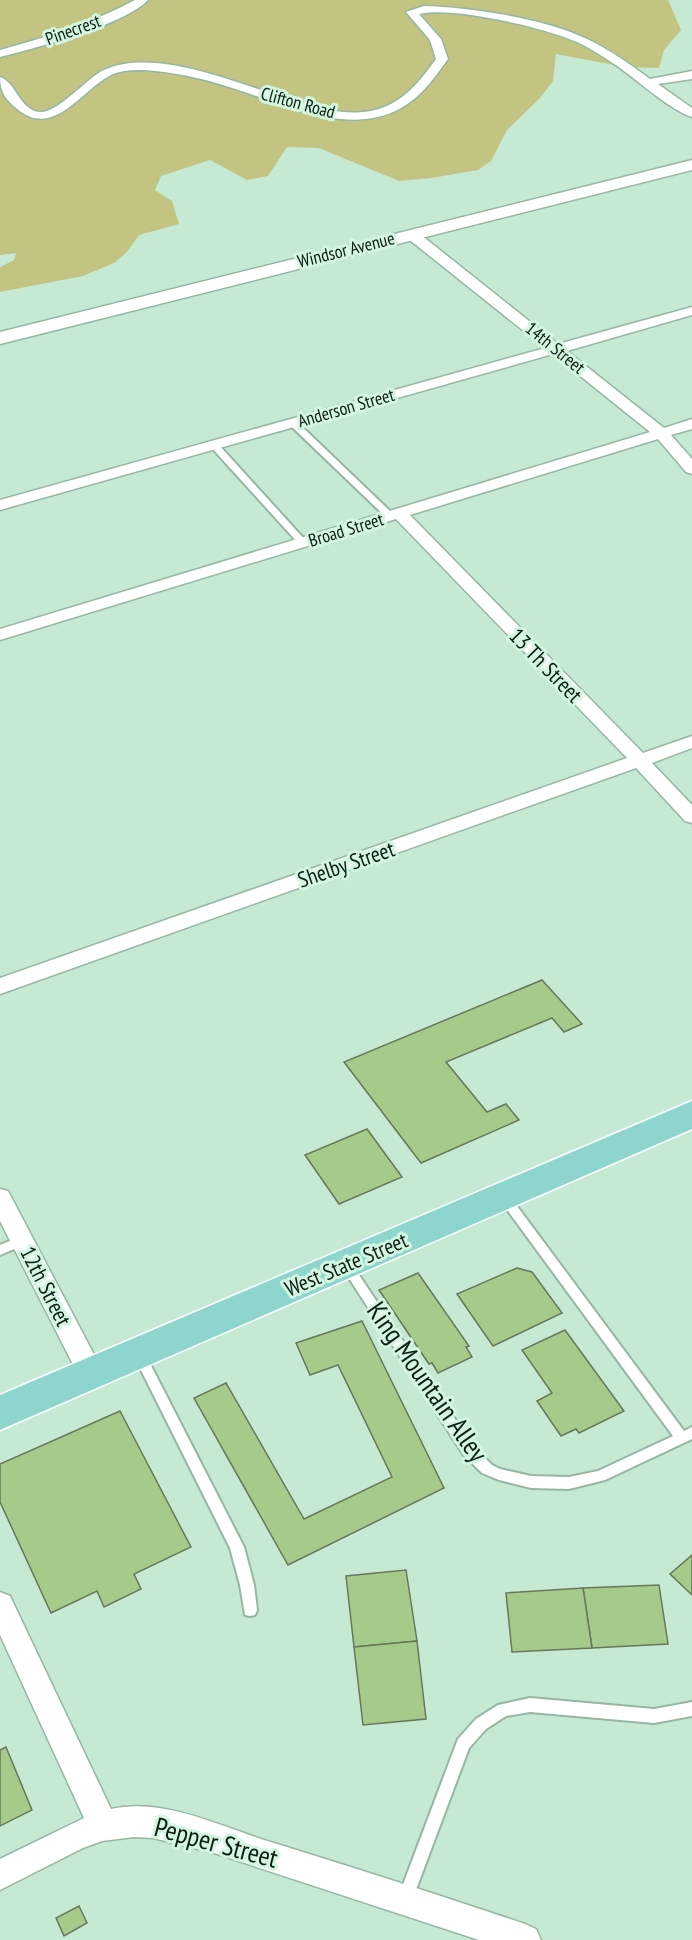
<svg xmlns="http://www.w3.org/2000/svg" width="692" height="1940" viewBox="0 0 692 1940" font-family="'PT Sans Narrow',sans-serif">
  <rect width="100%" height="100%" fill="#c5e9d3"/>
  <!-- green -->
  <path fill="#c4c482" d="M0,0H668L681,30L664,50L659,68L625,67L556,54L553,81L540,98L507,130L491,161L478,170L431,178L399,181L319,148L287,147L268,176L247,180L210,160L161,176L155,190L172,201L179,224L139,235L127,252L114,263L83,276L0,292V267L14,260L16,253L0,255Z"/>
  <!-- building -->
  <g fill="#a5cb8a" stroke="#67785b" stroke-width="1.5">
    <path d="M542,980L582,1024L564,1032L552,1018L446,1062L487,1112L506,1104L519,1120L421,1163L344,1062Z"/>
    <path d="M367,1129L402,1177L339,1204L305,1155Z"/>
    <path d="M517,1268L532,1272L562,1313L493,1346L457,1294Z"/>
    <path d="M418,1273L469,1346L466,1347L472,1357L438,1373L432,1363L429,1364L379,1290Z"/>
    <path d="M362,1321L444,1488L288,1565L194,1398L226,1383L304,1519L392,1477L338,1365L310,1375L296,1343Z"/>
    <path d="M565,1330L624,1411L579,1433L576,1429L561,1436L537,1401L552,1393L522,1350Z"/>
    <path d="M120,1411L191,1547L134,1574L141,1589L104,1607L97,1591L51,1613L0,1502V1464Z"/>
    <path d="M692,1555V1595L670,1574Z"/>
    <path d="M406,1570L417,1641L354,1647L346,1576Z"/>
    <path d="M659,1585L668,1644L592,1648L583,1588Z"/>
    <path d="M583,1588L592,1648L512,1652L506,1593Z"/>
    <path d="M417,1641L426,1719L363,1725L354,1647Z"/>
    <path d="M6,1747L32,1810L0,1826V1750Z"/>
    <path d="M79,1906L87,1923L64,1936L56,1918Z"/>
  </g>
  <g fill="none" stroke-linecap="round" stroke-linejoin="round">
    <defs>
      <g id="service">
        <path d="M290,421H296L393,514V518H387L290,425Z"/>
        <path d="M211,443H217L306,541V545H300L211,447Z"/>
        <path d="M504,1192L508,1194L684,1431L692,1427V1439L605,1480L569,1489L531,1488L499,1480L482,1473L463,1454L343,1269L341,1266L343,1263L347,1261L351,1263L473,1446L492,1465L500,1469L531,1476L569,1477L598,1471L673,1436L500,1200L498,1197L500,1194Z"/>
        <path d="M22,1236L26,1238L28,1241L26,1244L0,1255V1245Z"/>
        <path d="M140,1351L144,1352L244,1547L254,1585L257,1610L255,1615L250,1616L245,1615L240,1585L230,1548L134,1356L136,1352Z"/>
        <path d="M530,1698L654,1709L692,1702V1716L654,1723L530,1712L506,1716L486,1729L469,1748L411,1903L406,1906L401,1903L398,1898L458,1739L476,1719L498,1705Z"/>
      </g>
      <g id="minor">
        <path d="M135,0H148C124,25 36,48 0,57V50C47,37 92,23 135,0Z"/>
        <path d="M424,6C469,7 547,19 587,39C610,50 630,64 650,79L692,71V79L658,84L692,108V117C672,111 638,81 620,68C607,59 592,49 577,42C546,28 452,6 419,14L441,39L448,59C435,77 421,97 401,108C347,138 282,103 229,87C202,78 174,72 144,70C134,70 123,70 113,74C81,89 54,141 16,108C5,99 0,91 0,77C16,82 20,111 40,112C57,113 85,81 100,72C109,67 120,64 131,63C172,60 216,75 255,88C296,100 345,124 387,106C409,96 423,77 436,59L430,40L406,12Z"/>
        <path d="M411,230L416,231L558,344L692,307V315L567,351L664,428L692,419V429L671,435L692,459V474L686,472L658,439L410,515L643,753L692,736V748L652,763L692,805V823L685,821L636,768L0,994V978L627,758L396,519L0,640V629L650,432L553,354L0,510V500L545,348L406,237L404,234Z"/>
        <path d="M0,1189L8,1191L100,1366L104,1374L100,1382L91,1385L82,1382L0,1221Z"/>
        <path d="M0,1592L10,1596L111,1809C165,1797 223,1828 274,1843C358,1869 442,1896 525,1924L536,1929L541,1940H479L214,1853L153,1838L134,1837L102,1841L83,1848L0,1890V1859L84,1818L0,1635Z"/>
      </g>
      <path id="tertiary" d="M692,160V170L0,344V332Z"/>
      <path id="primary" d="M692,1101V1129L0,1430V1395Z"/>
    </defs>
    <!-- service casing -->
    <use href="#service" stroke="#95b7a2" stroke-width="4"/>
    <!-- minor casing -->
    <use href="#minor" stroke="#95b7a2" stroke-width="3"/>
    <!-- tertiary casing -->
    <use href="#tertiary" stroke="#95b7a2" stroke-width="3"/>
    <!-- primary casing -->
    <use href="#primary" stroke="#fff" stroke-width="3"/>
    <!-- service -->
    <use href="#service" fill="#fff" fill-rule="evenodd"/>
    <!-- minor -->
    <use href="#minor" fill="#fff" fill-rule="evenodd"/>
    <!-- tertiary -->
    <use href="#tertiary" fill="#fff" fill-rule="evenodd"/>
    <!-- primary -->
    <use href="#primary" fill="#8ed6cd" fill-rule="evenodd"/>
  </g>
  <g text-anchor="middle" stroke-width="6" stroke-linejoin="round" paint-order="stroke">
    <!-- far-street labels -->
    <g font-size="18" fill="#0f1c14" stroke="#d2f6e0">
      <text transform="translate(73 30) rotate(-20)" y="6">Pinecrest</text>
      <text transform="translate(298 103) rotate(15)" y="6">Clifton Road</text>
      <text transform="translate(346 250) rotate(-14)" y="6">Windsor Avenue</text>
      <text transform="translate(555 348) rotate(39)" y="6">14th Street</text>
      <text transform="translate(346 408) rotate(-16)" y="6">Anderson Street</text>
      <text transform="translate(346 530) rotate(-17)" y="6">Broad Street</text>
    </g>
    <!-- street labels -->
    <g font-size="22" fill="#0f1c14" stroke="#d2f6e0">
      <text transform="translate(546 665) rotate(46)" y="8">13 Th Street</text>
      <text transform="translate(346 864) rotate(-19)" y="8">Shelby Street</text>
      <text transform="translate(346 1264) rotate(-23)" y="8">West State Street</text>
      <text transform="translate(46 1286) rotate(63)" y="8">12th Street</text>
    </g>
    <!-- near-street labels -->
    <g font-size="27" fill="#0f1c14" stroke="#d2f6e0">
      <text transform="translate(427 1382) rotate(55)" y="9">King Mountain Alley</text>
      <text transform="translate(216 1843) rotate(15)" y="9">Pepper Street</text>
    </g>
  </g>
</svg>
